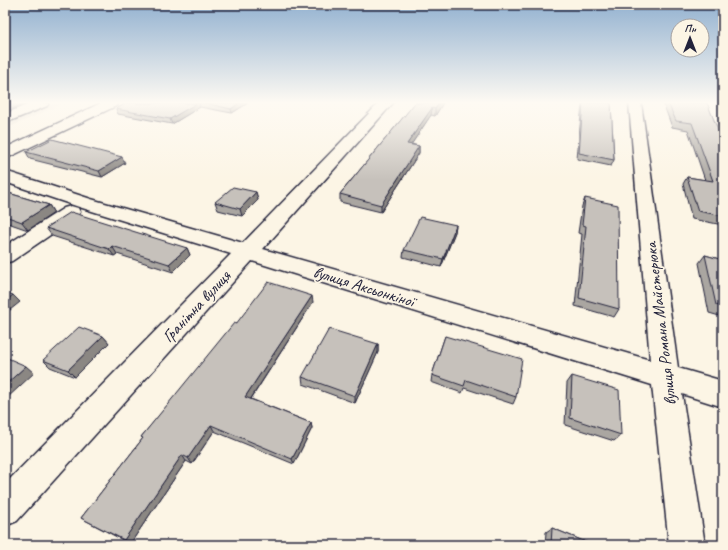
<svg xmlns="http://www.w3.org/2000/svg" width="728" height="550" viewBox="0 0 728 550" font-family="Caveat,sans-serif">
  <rect width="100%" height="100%" fill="#fcf5e5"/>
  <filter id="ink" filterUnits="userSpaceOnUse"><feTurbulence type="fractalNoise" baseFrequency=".025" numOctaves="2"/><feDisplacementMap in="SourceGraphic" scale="8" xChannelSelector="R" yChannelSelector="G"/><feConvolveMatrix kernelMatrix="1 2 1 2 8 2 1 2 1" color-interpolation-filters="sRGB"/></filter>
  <g filter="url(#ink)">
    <!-- built -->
    <path fill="#ece5d8" d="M5,103H64L5,129Z"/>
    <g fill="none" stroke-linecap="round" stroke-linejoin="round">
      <defs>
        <g id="minor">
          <path d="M31,103H49L47,106L5,123V114Z"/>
          <path d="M101,103H118L116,106L5,159V148Z"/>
          <path d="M379,103H393L263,249L650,360L629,103H641L678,368L723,381V407L682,394L705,545H669L652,385L252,261L17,521L5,526V484L231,254L79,207L5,182V171L91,199L243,243Z"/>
          <path d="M71,206L78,208L80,212L78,216L12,261L5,263V246L64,208Z"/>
        </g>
      </defs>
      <!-- minor casing -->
      <use href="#minor" stroke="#22223b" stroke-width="3"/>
      <!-- minor -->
      <use href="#minor" fill="#fcf5e5" fill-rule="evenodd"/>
    </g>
    <!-- wall -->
    <g fill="#aaa6a1" stroke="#22223b">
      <path d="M127,103H248L232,113L200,107L172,124L118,114L116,109Z"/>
      <path d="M415,103H443L435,116L431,115L411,144L419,146V153L381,212L340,202V194Z"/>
      <path d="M582,103H611L614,160L611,166L577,159Z"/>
      <path d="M663,103H707L718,130H723V225L692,219L683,184L687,177L705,180L688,130L672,127Z"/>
      <path d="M26,152L125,163L102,177L30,159Z"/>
      <path d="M5,192L49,205L54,213L28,230L5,222Z"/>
      <path d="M256,192L258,200L242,216L218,210L215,202Z"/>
      <path d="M585,198L619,309L614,317L575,306L582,234L578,233L582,206Z"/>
      <path d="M456,225L455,232L441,267L403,257L404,250Z"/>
      <path d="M46,228L187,248L190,255L173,272L117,254L114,256L52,236Z"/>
      <path d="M705,255L723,260V317L709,313L699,263Z"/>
      <path d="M313,302L251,399L311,423L312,428L294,464L214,431L192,464L186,461L130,544L81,518L143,438L141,437L236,324Z"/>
      <path d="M103,336L109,343L75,377L50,367L43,360Z"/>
      <path d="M445,336L516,397L513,404L464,388L462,393L431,382L432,375Z"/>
      <path d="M378,344V352L355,403L303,384L302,377Z"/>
      <path d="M572,376L621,435L614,441L565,425L567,383Z"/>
      <path d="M552,528L593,545H545L546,532Z"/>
    </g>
    <!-- shaded-wall -->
    <g fill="#8b8783" stroke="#22223b">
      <path d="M7,103H26L5,112V104Z"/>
      <path d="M197,103H199L200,107L172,124L170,119Z"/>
      <path d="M239,103H248L232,113L231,109Z"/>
      <path d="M439,103H443L435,116V109Z"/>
      <path d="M432,108L431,115L407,151V144Z"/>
      <path d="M419,146V153L381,212V205Z"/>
      <path d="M122,157L125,163L102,177L99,171Z"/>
      <path d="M256,192L258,200L242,216L240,209Z"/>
      <path d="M49,205L54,213L28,230L22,222Z"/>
      <path d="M456,225L455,232L441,267L443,259Z"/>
      <path d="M112,246L117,254L114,256L109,249Z"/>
      <path d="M187,248L190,255L173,272L169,264Z"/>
      <path d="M13,295L20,302L5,314V301Z"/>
      <path d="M312,296L313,302L248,403L245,397Z"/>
      <path d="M103,336L109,343L75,377L68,370Z"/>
      <path d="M378,344V352L355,403V396Z"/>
      <path d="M26,366L34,373L6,399L5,398V385Z"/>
      <path d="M311,423L312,428L294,464L292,459Z"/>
      <path d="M211,425L214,431L192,464L188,458Z"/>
      <path d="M182,455L186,461L130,544L124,540Z"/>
    </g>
    <!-- building -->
    <g fill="#c6c1bb" stroke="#22223b">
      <path d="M127,103H197L170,119L116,109Z"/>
      <path d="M205,103H239L231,109Z"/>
      <path d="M415,103H439L435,109L432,108L407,144L419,146L381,205L340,194Z"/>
      <path d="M583,103H611L614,160L579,153Z"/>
      <path d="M668,103H707L718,130H723V216L698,211L687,177L713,181L692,123L676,121Z"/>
      <path d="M52,139L122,157L99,171L26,152Z"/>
      <path d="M233,187L256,192L240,209L215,202Z"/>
      <path d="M5,192L49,205L22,222L5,216Z"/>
      <path d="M585,198L618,205L619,309L579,298L586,226L582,225Z"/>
      <path d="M71,212L187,248L169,264L112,246L109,249L46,228Z"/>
      <path d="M420,217L456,225L443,259L404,250Z"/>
      <path d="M705,255L723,260V307L716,305Z"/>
      <path d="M268,282L312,296L245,397L311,423L292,459L211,425L188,458L182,455L124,540L81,518L143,438L141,437L234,323L236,324Z"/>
      <path d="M5,292L13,295L5,301Z"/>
      <path d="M79,327L103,336L68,370L43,360Z"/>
      <path d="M329,329L378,344L355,396L302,377Z"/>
      <path d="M445,336L522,359L516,397L466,380L464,386L432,375Z"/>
      <path d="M5,357L26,366L5,385Z"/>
      <path d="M572,376L619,390L621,435L570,418Z"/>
      <path d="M552,528L593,545H551Z"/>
    </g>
  </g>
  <!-- sky -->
  <linearGradient id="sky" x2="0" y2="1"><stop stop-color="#92b1d0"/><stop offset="0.57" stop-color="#fefaf3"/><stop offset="1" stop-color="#fefaf3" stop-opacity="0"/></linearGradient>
  <rect width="728" height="180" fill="url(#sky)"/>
  <g text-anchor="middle" stroke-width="3.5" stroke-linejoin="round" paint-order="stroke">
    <!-- street labels -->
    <g font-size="17" fill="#22223b" stroke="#fcf5e5">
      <text transform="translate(364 286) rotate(17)" y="6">вулиця Аксьонкіної</text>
      <text transform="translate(196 306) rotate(-47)" y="6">Гранітна вулиця</text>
      <text transform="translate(660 324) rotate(-97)" y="6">вулиця Романа Майстерюка</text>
    </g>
  </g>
  <!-- margin -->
  <rect width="728" height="550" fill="none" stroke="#fcf5e5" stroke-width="20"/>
  <rect x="10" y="10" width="708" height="530" fill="none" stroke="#22223b" stroke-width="1.5" filter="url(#ink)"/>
  <!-- north arrow -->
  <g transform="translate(690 38)"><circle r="19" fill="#fcf5e5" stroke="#a5a1a1"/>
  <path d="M0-3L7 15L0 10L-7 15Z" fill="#22223b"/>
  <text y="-6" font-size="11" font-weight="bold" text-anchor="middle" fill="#22223b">Пн</text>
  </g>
</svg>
